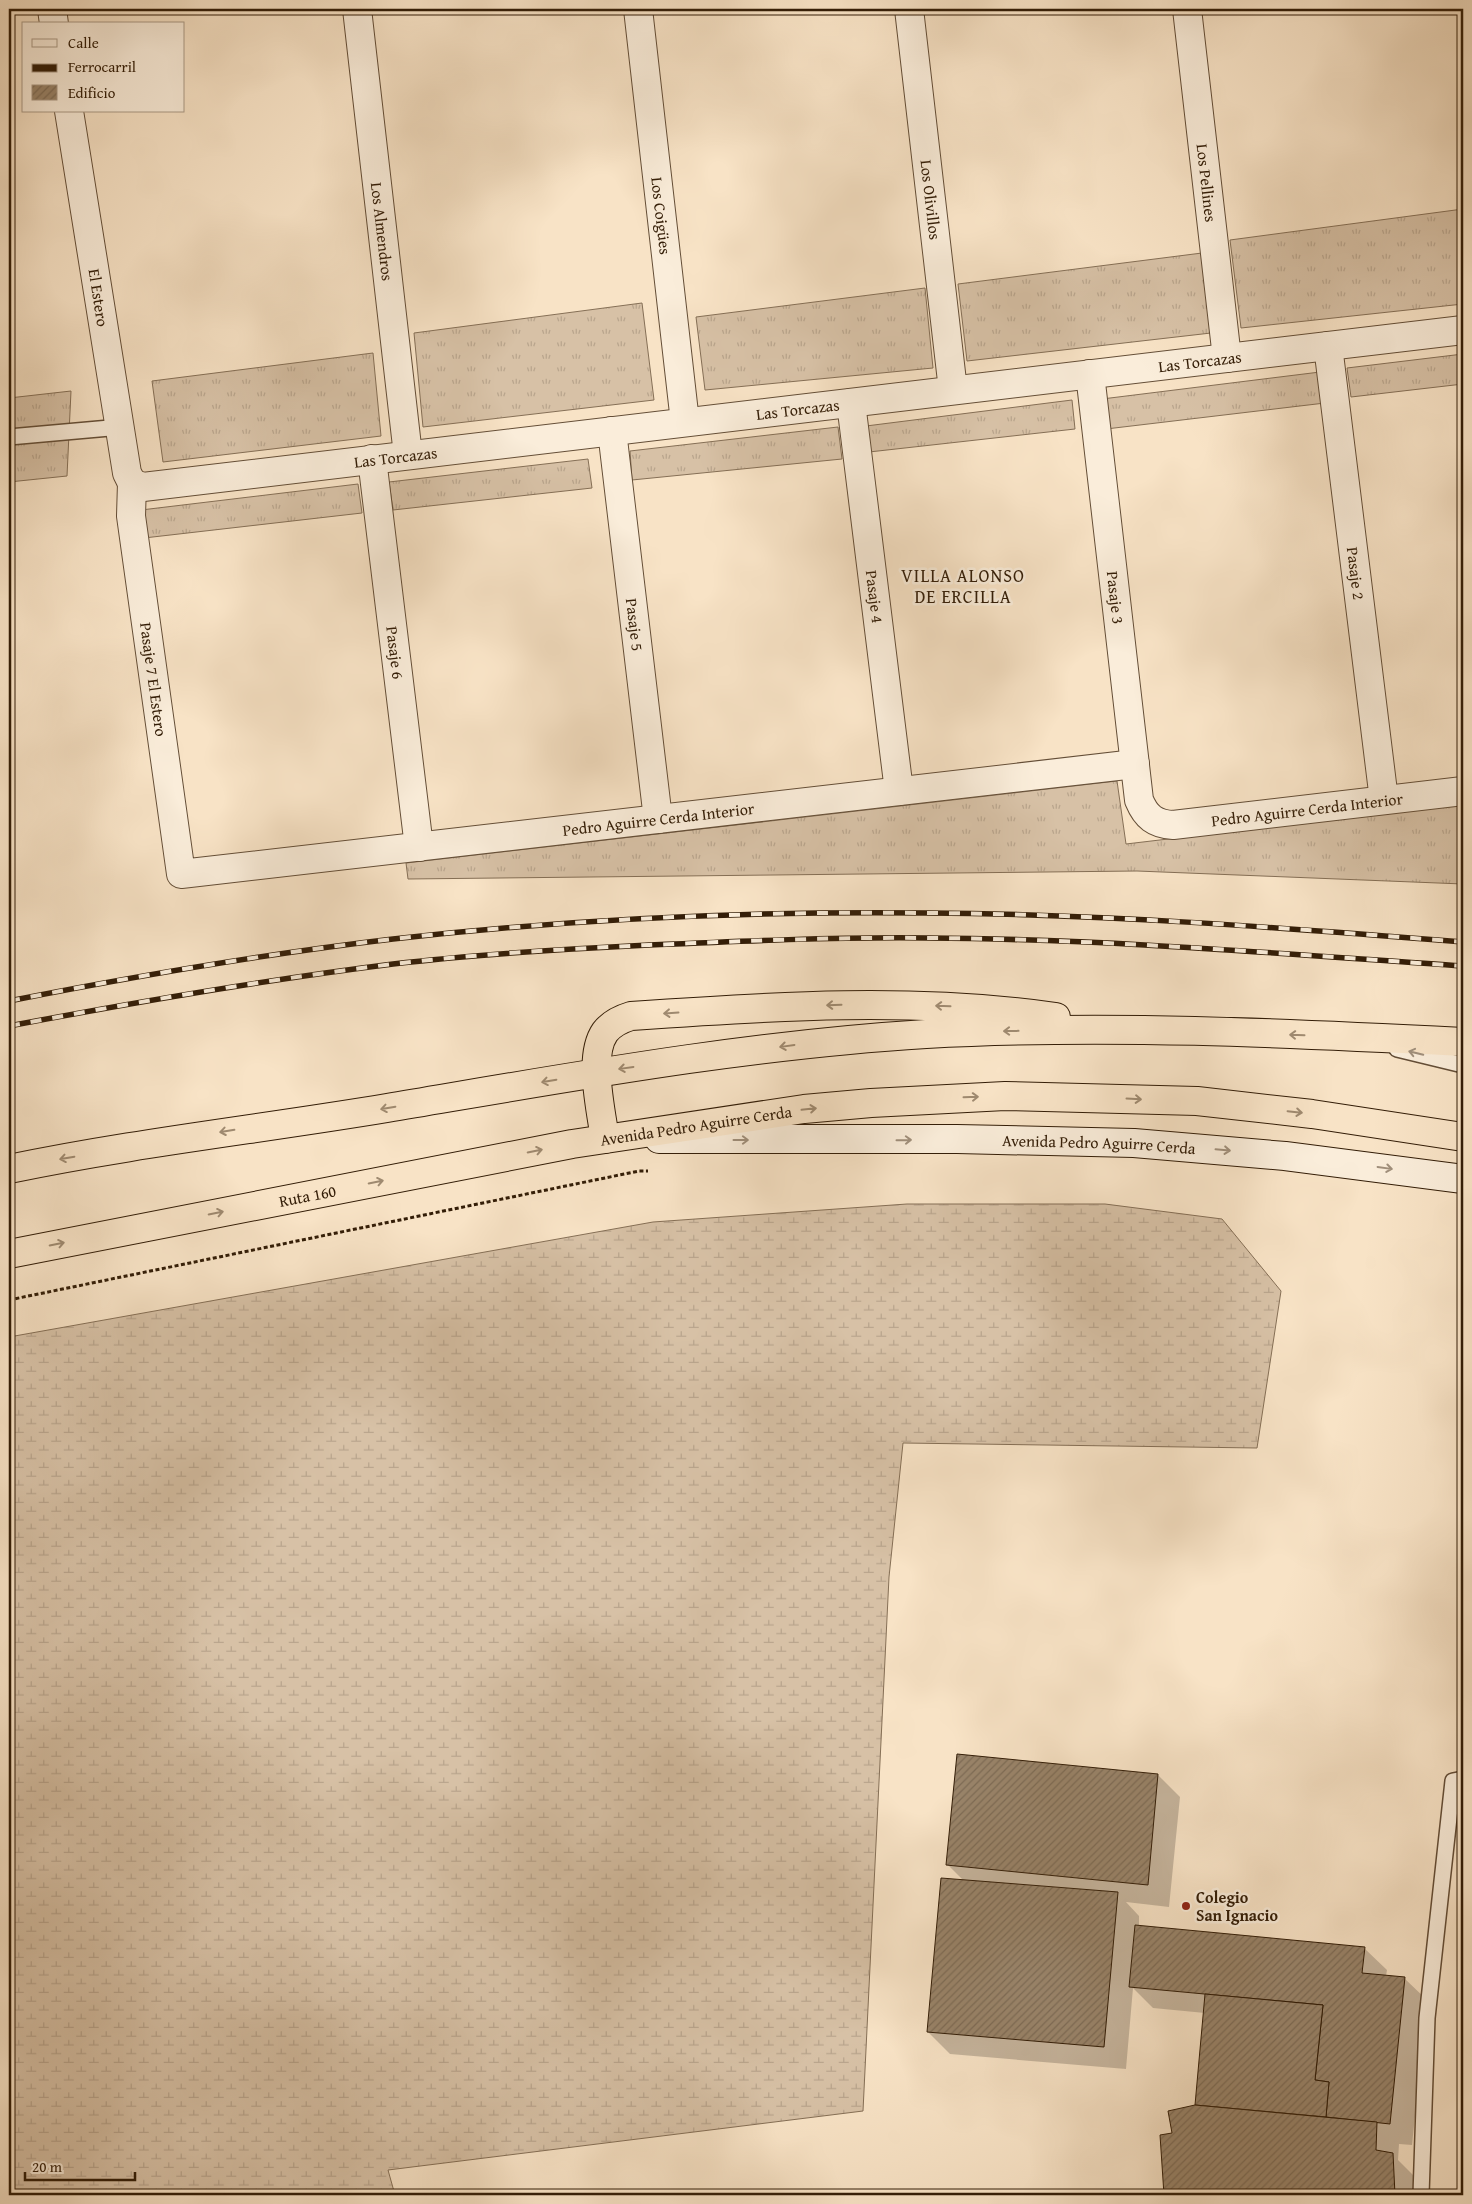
<svg xmlns="http://www.w3.org/2000/svg" width="1472" height="2204" viewBox="0 0 1472 2204" font-family="'Gentium Book Plus',serif">
  <defs>
    <pattern id="grass-tufts" width="24" height="20" patternUnits="userSpaceOnUse" patternTransform="scale(1.25)"><rect width="24" height="20" fill="#d7c1a6"/><path d="M3 7l-1-3M5 7V3M7 7l1-3M15 17l-1-3M17 17v-4M19 17l1-3" fill="none" stroke="#b9a58d"/></pattern>
    <pattern id="wetland-marsh" width="20" height="14" patternUnits="userSpaceOnUse" patternTransform="scale(1.25)"><rect width="20" height="14" fill="#d7c1a6"/><path d="M1 5h8M5 5V1M11 12h8M15 12V8" fill="none" stroke="#b9a58d"/></pattern>
    <pattern id="building-hatch" width="6" height="6" patternUnits="userSpaceOnUse" patternTransform="scale(1.25)"><rect width="6" height="6" fill="#99846a"/><path d="M-1 1l2-2M0 6l6-6M5 7l2-2" fill="none" stroke="#7d6b55"/></pattern>
  </defs>
  <rect width="100%" height="100%" fill="#f8e3c6"/>
  <filter id="stains"><feTurbulence type="fractalNoise" baseFrequency=".004" numOctaves="4"/><feColorMatrix values="0 0 0 0 .2 0 0 0 0 .09 0 0 0 0 .02 0 0 0 .5 -.17"/></filter>
  <radialGradient id="worn" r=".72"><stop offset=".6" stop-color="#630" stop-opacity="0"/><stop offset="1" stop-color="#630" stop-opacity=".3"/></radialGradient>
  <!-- grass -->
  <g fill="url(#grass-tufts)" stroke="#856f56">
    <path d="M1463,209V304L1241,328L1230,240Z"/>
    <path d="M1202,253L1211,333L967,361L958,284Z"/>
    <path d="M925,288L933,368L705,390L696,317Z"/>
    <path d="M642,303L654,400L423,427L414,333Z"/>
    <path d="M373,353L381,436L163,462L152,381Z"/>
    <path d="M1463,354V384L1351,397L1347,368Z"/>
    <path d="M1320,372L1325,403L1106,429L1102,399Z"/>
    <path d="M71,391L67,476L9,482V398Z"/>
    <path d="M1072,400L1075,429L869,452L866,426Z"/>
    <path d="M838,427L842,459L632,480L630,451Z"/>
    <path d="M588,459L592,488L393,510L389,482Z"/>
    <path d="M358,484L362,513L144,538L141,510Z"/>
    <path d="M1117,781L1126,844L1463,804V884L1137,871L408,879L406,863Z"/>
  </g>
  <!-- wetland -->
  <path fill="url(#wetland-marsh)" stroke="#856f56" d="M907,1204H1105L1222,1219L1281,1291L1257,1448L903,1443L889,1577L863,2111L388,2170L395,2195H9V1337L653,1222Z"/>
  <!-- shadow -->
  <path fill="#0003" d="M1158,1775L1180,1797L1169,1907L1126,1902L1139,1916V1926L1364,1948L1387,1970L1386,1976L1404,1978L1427,2000L1412,2145L1399,2144L1398,2160L1414,2176L1416,2195H1165L1162,2136L1173,2134L1196,2106L1205,2013L1153,2008L1133,1988L1126,2069L950,2054L928,2032L964,1881L948,1865Z"/>
  <!-- building -->
  <g fill="url(#building-hatch)" stroke="#331d07">
    <path d="M957,1754L1158,1774L1148,1885L946,1865Z"/>
    <path d="M941,1878L1118,1892L1104,2047L927,2032Z"/>
    <path d="M1135,1925L1365,1947L1362,1973L1405,1977L1390,2124L1326,2117L1329,2082L1315,2080L1323,2005L1129,1987Z"/>
    <path d="M1205,1994L1323,2005L1315,2080L1329,2082L1326,2117L1195,2105Z"/>
    <path d="M1195,2105L1377,2122L1376,2150L1393,2153L1395,2195H1164L1160,2135L1172,2133L1168,2111Z"/>
  </g>
  <g fill="none" stroke-linecap="round" stroke-linejoin="round">
    <defs>
      <g id="lane">
        <path d="M9,437L121,427"/>
        <path d="M1397,1049L1463,1065"/>
        <path d="M1421,2195L1427,2018L1453,1781L1463,1779"/>
      </g>
      <g id="street">
        <path d="M52,9L54,24"/>
        <path id="s1" d="M357,9L408,455"/>
        <path id="s2" d="M638,9L685,422"/>
        <path id="s3" d="M909,9L953,390"/>
        <path id="s4" d="M1187,9L1227,358"/>
        <path id="s5" d="M69,111L127,473L132,483"/>
        <path id="s6" d="M1328,346L1384,800"/>
        <path id="s7" d="M1090,374L1139,800C1146,817 1155,824 1173,825L1463,791"/>
        <path id="s8" d="M851,403L899,791"/>
        <path id="s9" d="M612,431L658,819"/>
        <path id="s10" d="M372,459L419,847"/>
        <path id="s11" d="M132,483L131,516L181,874L1135,764"/>
        <path id="s12" d="M132,483L143,487L1463,330"/>
      </g>
      <g id="secondary">
        <path id="s13" d="M659,1139H957L1134,1143L1285,1156L1463,1179"/>
      </g>
      <g id="highway">
        <path d="M605,1139C601,1110 588,1056 605,1032C612,1023 621,1019 631,1016C774,1006 915,997 1056,1017"/>
        <path d="M9,1169C134,1143 261,1129 387,1108C566,1078 745,1045 926,1034C1105,1024 1285,1033 1463,1042"/>
        <path id="s14" d="M9,1254L572,1144L804,1109L871,1103L1005,1096L1197,1101L1312,1114L1463,1137"/>
      </g>
    </defs>
    <!-- lane casing -->
    <use href="#lane" stroke="#644e37" stroke-width="18"/>
    <!-- street casing -->
    <use href="#street" stroke="#644e37" stroke-width="30"/>
    <!-- secondary casing -->
    <use href="#secondary" stroke="#331d07" stroke-width="30"/>
    <!-- highway casing -->
    <use href="#highway" stroke="#331d07" stroke-width="30"/>
    <!-- path -->
    <path stroke="#331d07" stroke-width="3" stroke-dasharray="4 2.5" stroke-linecap="butt" d="M9,1300L639,1171H648"/>
    <!-- lane -->
    <use href="#lane" stroke="#faedda" stroke-width="15"/>
    <!-- street -->
    <use href="#street" stroke="#faedda" stroke-width="28"/>
    <!-- secondary -->
    <use href="#secondary" stroke="#faedda" stroke-width="28"/>
    <!-- highway -->
    <use href="#highway" stroke="#f8e3c6" stroke-width="28"/>
    <defs>
      <g id="rail">
        <path d="M9,1001C136,976 264,954 393,939C570,919 750,911 928,913C1107,914 1285,928 1463,942"/>
        <path d="M9,1026C136,1002 264,980 393,964C478,954 564,949 649,945C742,941 835,937 928,938C1107,939 1285,954 1463,966"/>
      </g>
    </defs>
    <!-- rail casing -->
    <use href="#rail" stroke="#331d07" stroke-width="5.5"/>
    <!-- rail -->
    <use href="#rail" stroke="#faedda" stroke-width="4" stroke-dasharray="11" stroke-linecap="butt"/>
  </g>
  <!-- one-way arrows -->
  <defs><path id="oneway-shaft" d="M-6 0H5M1.5-3L5.5 0L1.5 3" fill="none" stroke-width="1.6" stroke-linecap="round" stroke-linejoin="round" transform="scale(1.25)"/></defs>
  <g stroke="#9f8a70">
    <use href="#oneway-shaft" transform="translate(834 1005) rotate(178)"/>
    <use href="#oneway-shaft" transform="translate(943 1006) rotate(-178)"/>
    <use href="#oneway-shaft" transform="translate(671 1013) rotate(176)"/>
    <use href="#oneway-shaft" transform="translate(1011 1031) rotate(179)"/>
    <use href="#oneway-shaft" transform="translate(1297 1035) rotate(-178)"/>
    <use href="#oneway-shaft" transform="translate(787 1046) rotate(172)"/>
    <use href="#oneway-shaft" transform="translate(626 1068) rotate(172)"/>
    <use href="#oneway-shaft" transform="translate(549 1081) rotate(170)"/>
    <use href="#oneway-shaft" transform="translate(971 1097) rotate(-2)"/>
    <use href="#oneway-shaft" transform="translate(1134 1099) rotate(3)"/>
    <use href="#oneway-shaft" transform="translate(388 1108) rotate(170)"/>
    <use href="#oneway-shaft" transform="translate(809 1109) rotate(-6)"/>
    <use href="#oneway-shaft" transform="translate(1295 1112) rotate(6)"/>
    <use href="#oneway-shaft" transform="translate(227 1131) rotate(171)"/>
    <use href="#oneway-shaft" transform="translate(535 1151) rotate(-11)"/>
    <use href="#oneway-shaft" transform="translate(67 1158) rotate(170)"/>
    <use href="#oneway-shaft" transform="translate(376 1182) rotate(-11)"/>
    <use href="#oneway-shaft" transform="translate(216 1213) rotate(-11)"/>
    <use href="#oneway-shaft" transform="translate(57 1244) rotate(-11)"/>
  </g>
  <g stroke="#a08f7b">
    <use href="#oneway-shaft" transform="translate(1416 1053) rotate(-166)"/>
    <use href="#oneway-shaft" transform="translate(741 1140)"/>
    <use href="#oneway-shaft" transform="translate(904 1140) rotate(-1)"/>
    <use href="#oneway-shaft" transform="translate(1223 1150) rotate(5)"/>
    <use href="#oneway-shaft" transform="translate(1385 1168) rotate(8)"/>
  </g>
  <!-- markers -->
  <circle fill="#8f2418" stroke="#faedda" stroke-width="2" cx="1186" cy="1906" r="5"/>
  <g text-anchor="middle" stroke-width="5" stroke-linejoin="round" paint-order="stroke">
    <!-- street labels -->
    <g font-size="16" fill="#331d07" stroke="#faedda">
      <text dy="6" stroke="none"><textPath href="#s4" startOffset="175">Los Pellines</textPath></text>
      <text dy="6" stroke="none"><textPath href="#s3" startOffset="192">Los Olivillos</textPath></text>
      <text dy="6" stroke="none"><textPath href="#s2" startOffset="208">Los Coigües</textPath></text>
      <text dy="6" stroke="none"><textPath href="#s1" startOffset="224">Los Almendros</textPath></text>
      <text dy="6" stroke="none"><textPath href="#s5" startOffset="189">El Estero</textPath></text>
      <text dy="6" stroke="none"><textPath href="#s12" startOffset="1076">Las Torcazas</textPath></text>
      <text dy="6" stroke="none"><textPath href="#s12" startOffset="671">Las Torcazas</textPath></text>
      <text dy="6" stroke="none"><textPath href="#s12" startOffset="266">Las Torcazas</textPath></text>
      <text dy="6" stroke="none"><textPath href="#s6" startOffset="229">Pasaje 2</textPath></text>
      <text dy="6" stroke="none"><textPath href="#s8" startOffset="195">Pasaje 4</textPath></text>
      <text dy="6" stroke="none"><textPath href="#s7" startOffset="225">Pasaje 3</textPath></text>
      <text dy="6" stroke="none"><textPath href="#s9" startOffset="195">Pasaje 5</textPath></text>
      <text dy="6" stroke="none"><textPath href="#s10" startOffset="195">Pasaje 6</textPath></text>
      <text dy="6" stroke="none"><textPath href="#s11" startOffset="198">Pasaje 7 El Estero</textPath></text>
      <text dy="6" stroke="none"><textPath href="#s7" startOffset="609">Pedro Aguirre Cerda Interior</textPath></text>
      <text dy="6" stroke="none"><textPath href="#s11" startOffset="875">Pedro Aguirre Cerda Interior</textPath></text>
      <text dy="6" stroke="none"><textPath href="#s14" startOffset="699">Avenida Pedro Aguirre Cerda</textPath></text>
      <text dy="6" stroke="none"><textPath href="#s13" startOffset="440">Avenida Pedro Aguirre Cerda</textPath></text>
      <text dy="6" stroke="none"><textPath href="#s14" startOffset="304">Ruta 160</textPath></text>
    </g>
    <!-- poi labels -->
    <g font-size="16" font-weight="bold" fill="#331d07" stroke="#faedda" text-anchor="start">
      <text x="1196" y="1903">Colegio<tspan x="1196" dy="18">San Ignacio</tspan></text>
    </g>
    <!-- neighbourhood labels -->
    <g font-size="18" letter-spacing="1" fill="#331d07" stroke="#faedda">
      <text x="963" y="582">VILLA ALONSO<tspan x="963" dy="21">DE ERCILLA</tspan></text>
    </g>
  </g>
  <!-- margin -->
  <rect width="1472" height="2204" fill="none" stroke="#f8e3c6" stroke-width="30"/>
  <rect x="10" y="10" width="1452" height="2184" fill="none" stroke="#331d07" stroke-width="2.5"/>
  <rect x="15" y="15" width="1442" height="2174" fill="none" stroke="#331d07"/>
  <!-- legend -->
  <rect x="22" y="22" width="162" height="90" fill="#faedda" stroke="#aa9a86"/>
  <rect x="32" y="39" width="25" height="8" fill="#faedda" stroke="#aa9a86"/>
  <text x="68" y="48" font-size="15" fill="#331d07">Calle</text>
  <rect x="32" y="64" width="25" height="8" fill="#331d07" stroke="#aa9a86"/>
  <text x="68" y="72" font-size="15" fill="#331d07">Ferrocarril</text>
  <rect x="32" y="85" width="25" height="15" fill="url(#building-hatch)" stroke="#aa9a86"/>
  <text x="68" y="98" font-size="15" fill="#331d07">Edificio</text>
  <!-- scale -->
  <path d="M25 2172v8h110v-8" fill="none" stroke="#331d07" stroke-width="2.5"/>
  <text x="32" y="2172" font-size="15" fill="#331d07" stroke="#faedda" stroke-width="4" paint-order="stroke">20 m</text>
  <rect width="100%" height="100%" filter="url(#stains)"/>
  <rect width="100%" height="100%" fill="url(#worn)"/>
</svg>
